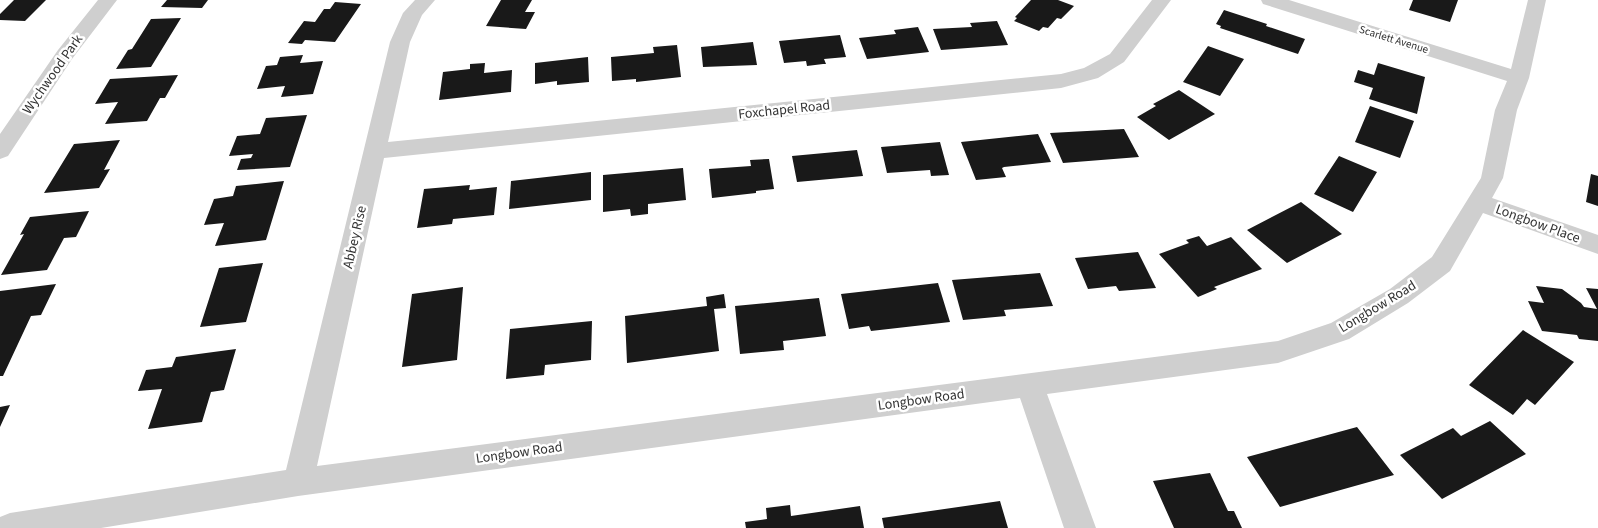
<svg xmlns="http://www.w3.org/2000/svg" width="1598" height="528" font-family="'Source Sans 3',sans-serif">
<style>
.building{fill:#191919}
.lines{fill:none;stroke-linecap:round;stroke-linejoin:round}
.street{fill:#cfcfcf;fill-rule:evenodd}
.labels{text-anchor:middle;stroke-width:5;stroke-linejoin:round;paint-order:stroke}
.far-street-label{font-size:11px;fill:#323232;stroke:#fff}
.street-label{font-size:14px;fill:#323232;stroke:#fff}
</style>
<rect width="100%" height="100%" fill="#fff"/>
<!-- building -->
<path class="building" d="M14,0h32l-21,21 -25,-1v-6z
M167,0h41l-6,8 -41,-1z
M501,0h31l-7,12h10l-9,17 -40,-3z
M1031,0h27l16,6 -13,13 -4,-1 -9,10 -5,-1 -4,4 -25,-10 3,-3 -2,-1z
M1413,0h45l-8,22 -41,-12z
M335,2l26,2 -26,38 -30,-2 -3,4 -14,-1 16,-22 11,1 9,-13h6z
M1224,10l43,14 -1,2 39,13 -7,15 -78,-26 1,-2 -5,-2z
M181,18l-30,49 -35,2 12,-19 4,-1 19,-30z
M997,21l11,24 -67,5 -8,-21 39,-2 -2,-4z
M918,27l11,25 -62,7 -8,-21 37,-4 -2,-4z
M840,35l6,22 -22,2 2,5h-3l-16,2 -1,-5 -22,2 -5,-22z
M753,42l4,23 -54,2 -2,-20z
M677,45l4,32 -45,5v-3l-24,2 -1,-24 43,-4 -1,-6z
M1208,46l36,13 -24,37 -37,-14z
M303,55l-3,8 23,-2 -10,33 -32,3 4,-11 -28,3 9,-23 11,-1 3,-8z
M588,57l1,25 -32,3v-4l-22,3v-21z
M485,63l-1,10 28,-3 -1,22 -72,8 4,-28 27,-3v-5z
M1378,63l47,14 -8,37 -48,-15 4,-11 -19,-6 4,-12 16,5z
M178,75l-13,23h-5l-13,23 -42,3 13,-22 -23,2 15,-25z
M1179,90l36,24 -46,26 -32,-23 19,-11 -3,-2z
M1370,106l44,15 -14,37 -45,-16z
M307,115l-17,52 -53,3 4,-11 10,-1 2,-4 -24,2 8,-20 23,-2 6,-16z
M1124,129l15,28 -76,6 -13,-30z
M1038,134l13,28 -47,5 -2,1 4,9 -30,3 -15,-38z
M120,140l-16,30 6,-1 -11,19 -55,5 30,-49z
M940,142l9,33 -18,1 -1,-6 -43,3 -6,-26z
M857,150l6,26 -66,6 -5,-26z
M1339,156l38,16 -24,40 -39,-18z
M769,159l5,30 -18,2v2l-44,5 -3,-29 42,-3 -1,-6z
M683,168l3,32 -38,4v10l-17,2 -1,-7 -27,3v-37z
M591,172v28l-82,9 2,-28z
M1591,174l7,2v30l-12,-4z
M284,181l-18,59 -51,6 9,-23 -20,2 10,-26 19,-3 3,-10z
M470,185l-1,5 28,-3 -3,28 -41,4 -1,5 -35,4 7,-39z
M1301,202l41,32 -55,29 -40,-33z
M89,211l-13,26 -12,1 -17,32 -46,5 23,-41 -4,1 10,-18z
M1199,236l8,10 24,-9 31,32 -48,18 3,2 -19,8 -39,-43 30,-11 -3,-3z
M1138,252l18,36 -37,3 -3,-5 -28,3 -13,-31z
M263,263l-17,59 -46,5 19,-59z
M1040,273l13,33 -49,4 2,6 -43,4 -11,-40z
M938,283l12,39 -79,9 -2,-5 -20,3 -8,-35z
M56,284l-15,31 -10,1 -28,60h-3v-85z
M1536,286l26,3 19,14 3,4 13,2 -11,-21 12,1v52l-19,-2 -2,-4 -35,-4 -14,-30 16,2z
M463,287l-6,73 -55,7 10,-73z
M724,294l2,14 -12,1 5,42 -92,12 -2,-47 82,-10 -1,-9z
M819,298l7,38 -43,5 1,9 -44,4 -5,-48z
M592,321l-1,39 -46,5 -1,10 -38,4 4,-50z
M1523,330l51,32 -39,43 -8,-6 -14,16 -44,-30z
M236,349l-12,41 -13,2 -9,30 -54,7 14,-40 -24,2 8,-21 26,-3 4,-10z
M10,405l-10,22v-20z
M1490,421l36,33 -84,45 -42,-44 53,-27 8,8z
M1357,427l37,48 -114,32 -33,-50z
M1210,473l18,38h6l8,17h-68l-21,-47z
M1000,501l8,27h-124l-2,-10z
M790,505l1,11 69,-10 4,22h-118l-1,-6 22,-3 -1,-11z"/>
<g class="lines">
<!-- street -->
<path class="street" d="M98,0h19l-45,59 -64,97 -8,3v-25l58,-84z
M415,0h20l-13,15 -12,27 -22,100 673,-68 23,-6 26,-14 42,-54h19l-47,62 -26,16 -37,10 -677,70 -67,308 961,-125 53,-18 59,-34 42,-32 49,-79 14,-68 12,-29 -244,-77 -2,-4h28l222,69 17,-69h18l-17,78 -12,32 -14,68 -11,20 106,37v19l-115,-41 -33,58 -42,32 -59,36 -71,24 -231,31 49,134h-32l-44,-130 -722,98 -197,32h-101v-11l10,-4 276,-43 104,-428 13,-29z"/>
</g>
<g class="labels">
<!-- far-street labels -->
<g class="far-street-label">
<text transform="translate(1394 39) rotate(17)" y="4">Scarlett Avenue</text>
</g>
<!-- street labels -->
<g class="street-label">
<text transform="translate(52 74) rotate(-55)" y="5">Wychwood Park</text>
<text transform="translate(784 109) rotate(-6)" y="5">Foxchapel Road</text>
<text transform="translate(1538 223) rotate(20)" y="5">Longbow Place</text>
<text transform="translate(354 237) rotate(-77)" y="5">Abbey Rise</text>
<text transform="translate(1377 306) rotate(-31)" y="5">Longbow Road</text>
<text transform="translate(921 399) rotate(-8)" y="5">Longbow Road</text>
<text transform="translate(519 452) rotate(-8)" y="5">Longbow Road</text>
</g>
</g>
</svg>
